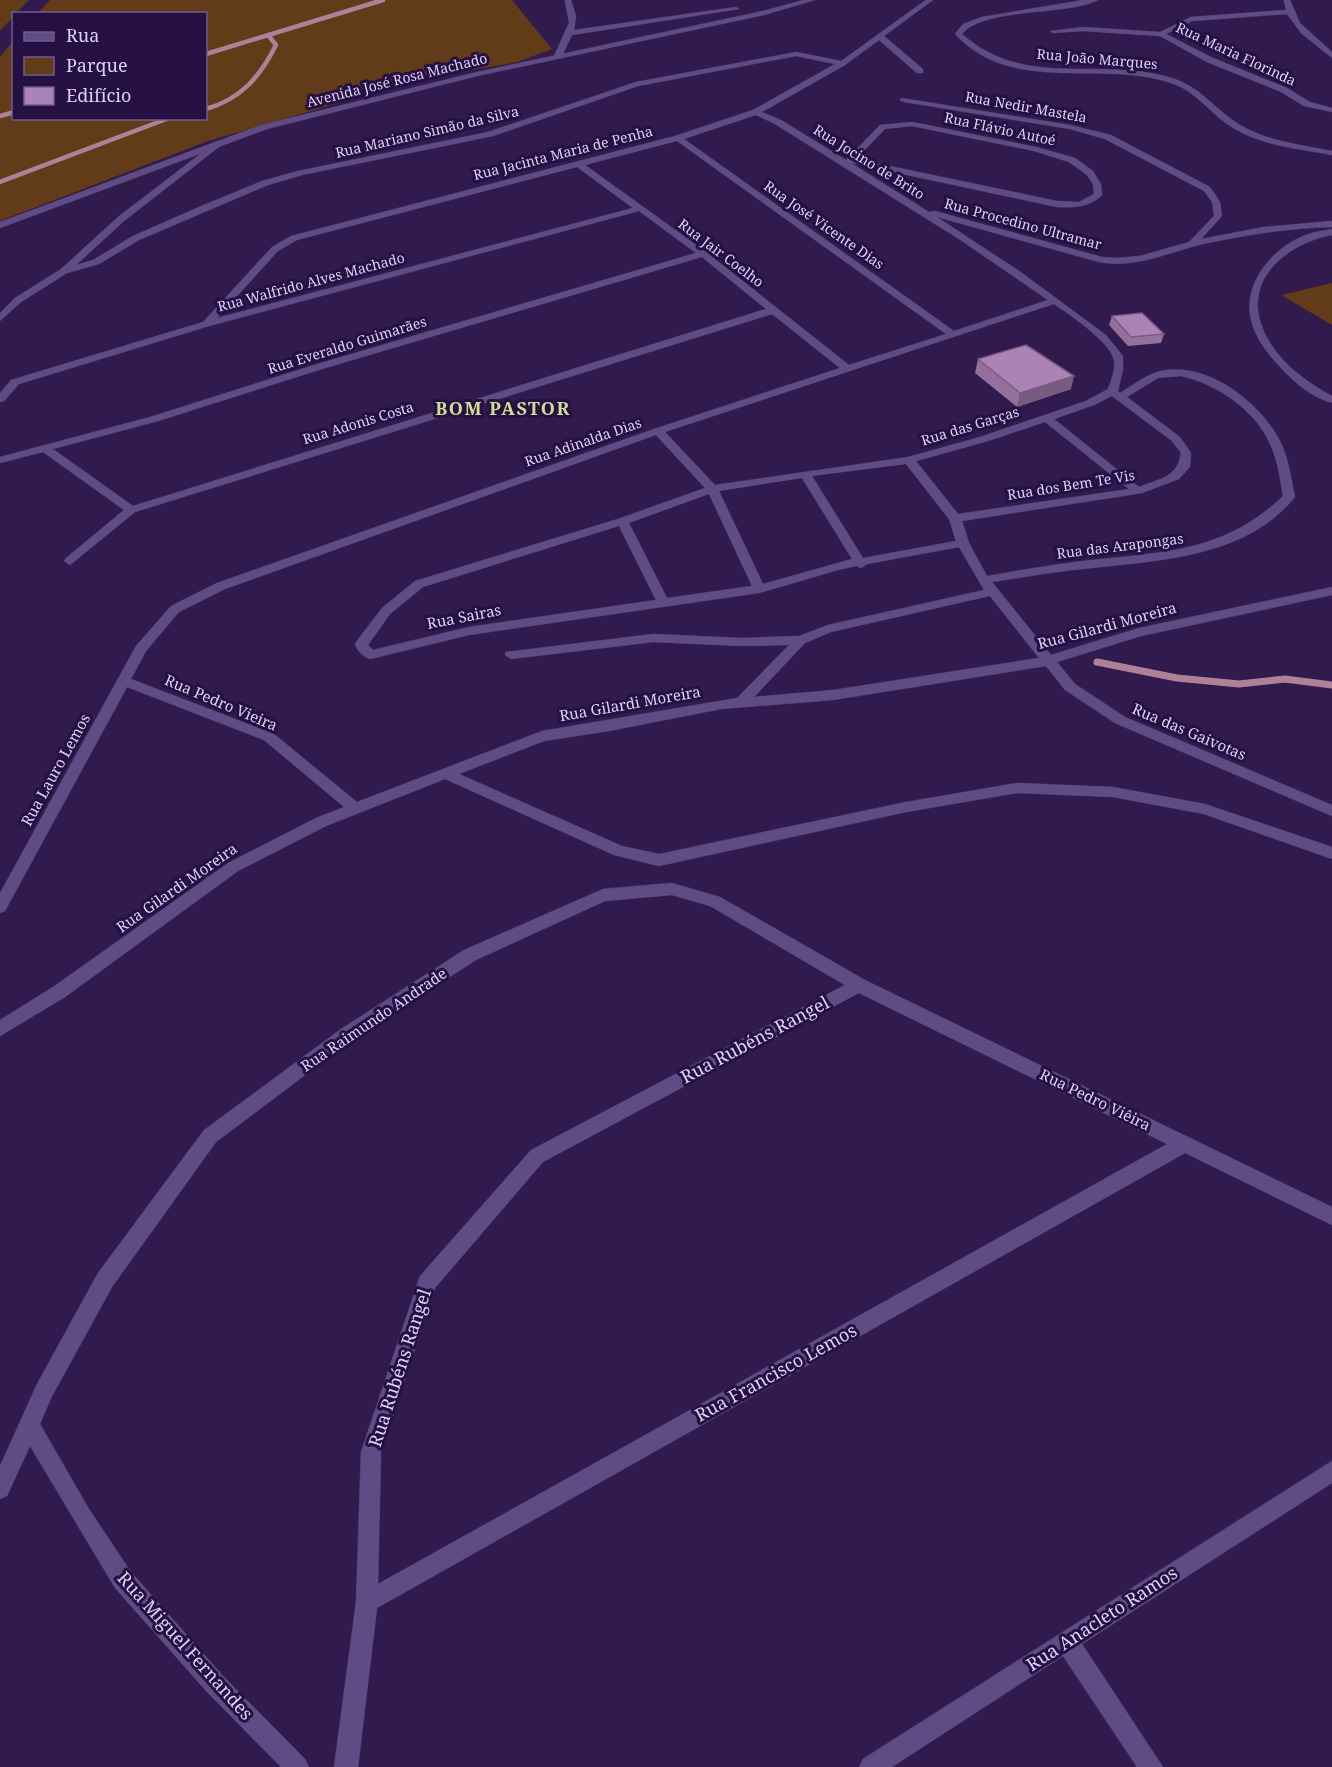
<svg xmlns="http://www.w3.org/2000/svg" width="1332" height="1767" font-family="'Noto Serif',serif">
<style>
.green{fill:#623b18}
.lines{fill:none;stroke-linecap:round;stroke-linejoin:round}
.stream-far1{stroke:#b08099;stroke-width:4.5}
.stream{stroke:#b08099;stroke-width:7}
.street-casing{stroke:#4b3765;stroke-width:1}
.secondary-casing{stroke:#4b3765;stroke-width:1}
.street{fill:#604c85;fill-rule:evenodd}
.secondary{fill:#604c85;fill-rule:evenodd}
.wall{fill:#94719d}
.shaded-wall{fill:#785c7f}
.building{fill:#ac83b6;stroke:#785c7f;stroke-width:1.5}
.labels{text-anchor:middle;stroke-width:6;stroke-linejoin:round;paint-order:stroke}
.far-street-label{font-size:14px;fill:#ddd2f4;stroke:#260f43}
.street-label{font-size:15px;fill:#ddd2f4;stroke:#260f43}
.far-district-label{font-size:18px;font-weight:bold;letter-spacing:1.5px;fill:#cddf93;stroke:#260f43}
.near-street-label{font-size:18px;fill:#ddd2f4;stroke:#260f43}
</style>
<rect width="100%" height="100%" fill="#301a4e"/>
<!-- green -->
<path class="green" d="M0,0h29l-13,13 -2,1 -1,3 -13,14z
M50,0h462l40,49 -34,13 -168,29 6,7 -148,43 -208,80v-164l13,-16 1,77h192v-104l-168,-1z
M1332,283v42l-51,-30z"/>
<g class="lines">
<!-- stream-far1 -->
<path class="stream-far1" d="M206,54l177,-54
M206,109c35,-10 54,-32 70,-64l-8,-10
M0,116l14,-4
M0,182l169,-64"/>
<!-- stream -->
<path class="stream" d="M1097,662l80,16 62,6 46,-5 47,6"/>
<!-- street casing -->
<g class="street-casing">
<path id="street" d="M565,0h6l5,16 -2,14 162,-23 3,2 -167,26 -10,21 -4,2 -4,-2 15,-33z
M926,0h7l-49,36 39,33v4h-6l-38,-33 -34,25 -83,47 19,8 65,40 34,-35 32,-3 124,25 39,11 18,13 8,13 1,11c-12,12 -28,13 -45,12l-206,-44 78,49 6,-1 167,46 15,1 23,-2 49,-14 25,-26 -2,-14 -8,-11 -99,-52 -35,-10 -166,-27 -4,-2 1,-2 169,27 41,10 99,52 10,15 2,14 -21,23 63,-12 68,-6v6c-44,1 -86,8 -129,17 -34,8 -68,25 -104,18l-162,-45 85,56 84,62 17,21v13l-5,22 2,2c15,-9 29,-21 46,-23 45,-6 96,34 115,73 8,17 10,36 14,54 -49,60 -133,63 -203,71 -34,3 -67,9 -100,14l59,73 88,-27 193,-41v8l-191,41 -84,26 18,22 50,33 207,88v11l-217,-93 -50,-33 -19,-24 -213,34 -112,9 -112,22 -65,10 -85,33 163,72 37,8 247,-52 111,-19 96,4 92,17 127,43v12l-128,-45 -91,-17 -96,-4 -111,19 -247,54 -45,-11 -169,-76 -119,47 -88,45 -173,126 -65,39v-16l53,-33 175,-124 88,-45 28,-11 -80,-67 -137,-53 -122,224 -5,2v-20l136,-247 35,-40 46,-23 437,-154 186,-61 -68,-54 -637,198 -65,53 -6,-4 2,-3 58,-48 -81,-58 -43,11v-6l150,-40 164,-52 382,-112 -57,-42 -430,115 -190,58 -15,17 -4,1v-9l11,-13 192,-58 69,-75 19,-11 384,-100 78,-26 82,-46 -39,-8 -158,30 -145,50 -191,39 -34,10 -129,55 -40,24 -32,9 -46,29 -21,19v-8l15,-15 46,-29 57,-52 99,-76 7,2 -100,78 -48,44 17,-5 40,-24 66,-29 63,-26 36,-10 190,-39 148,-50 160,-30 45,9zM756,115l19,9 184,115 89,61 -94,31 -270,-192zM912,126l122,25 35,11 18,13 6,9 1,10 -15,8 -22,-1 -201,-42 29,-30zM677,141l269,193 -97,31 -143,-113 -121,-87zM577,167l56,41 -416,110 61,-67 19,-11zM702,257l64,52 -633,197 -80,-57 105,-28 164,-52zM1054,304c16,11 53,36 59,53 4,10 -2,23 -5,32l-22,12 -106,36 -72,20 -193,28 -50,-53zM1181,376c36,8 75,34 90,70 7,16 9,33 12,50 -57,55 -117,56 -191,64 -36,4 -71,10 -105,16l-18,-33 -7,-22 180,-28 37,-14 11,-12 1,-14 -11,-16 -53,-40 31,-19zM1112,396l60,45 9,12c-4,25 -20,25 -42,34l-85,-68 40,-14zM1045,422l84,67 -171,25 -42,-53 72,-20zM656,435l49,53 -87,31 -203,62 -33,27 -26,34 -1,3c3,6 8,12 15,14l99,-24 290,-42 79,-23 18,-4 5,2 6,-4 92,-17 25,43 -156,35 -29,11 -57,2 -89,-4 -147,18 -1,3 6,4 142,-17 89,4 47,-1 -52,53 -195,33 -185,71 -83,-68 -143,-55 15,-28 33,-39 46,-23zM906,464l43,55 7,22 -93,17 -51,-82zM802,478l50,81 -89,25 -44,-93zM709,494l43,92 -85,12 -38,-75zM619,526l37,74 -187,27 -96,23 -5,-5 22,-31 33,-27zM990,596l49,62 -206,32 -79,7 51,-54 26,-11z
M1083,0h15c-30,16 -115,7 -136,34 63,56 137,22 210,44 29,9 43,32 68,47 27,16 61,20 92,26v4c-32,-6 -68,-9 -97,-26 -25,-14 -38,-39 -67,-47 -70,-22 -157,13 -213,-48l8,-10 19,-7z
M1284,0h6l10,23 32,29v6l-31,-25 -14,-19 -95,7 -26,13 47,24 74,30 23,14 22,6v4l-28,-6 -23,-14 -74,-30 -47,-26 -77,-5 -30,2 -3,-2 33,-4 77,5 31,-15 95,-7z
M1332,229v6c-44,8 -90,44 -69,94 12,30 41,52 69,67v7c-21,-6 -38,-21 -52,-36 -10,-11 -21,-24 -26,-38 -16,-38 13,-77 47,-92 10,-5 21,-6 31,-8z
M672,883l48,14 145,83 467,227v18l-147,-72 -808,455 -19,159h-24l22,-165 5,-150 59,-176 111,-126 314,-165 -135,-79 -38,-11 -67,6 -129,59 -123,79 -137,103 -104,145 -61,111 -11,26 49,85 42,63 93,105 81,82 4,8h-28l-73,-74 -93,-105 -85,-142 -23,50 -7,3v-33l37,-82 61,-111 106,-143 137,-101 123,-79 139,-61zM859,993l308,151 -789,440 3,-132 54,-164 108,-126z
M1332,1461v22l-250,161 81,123h-26l-74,-111 -171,111h-33l4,-8z"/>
</g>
<!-- secondary casing -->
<g class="secondary-casing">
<path id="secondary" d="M804,0h11l-51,15 -287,61 -210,53 -267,99v-6l261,-97 216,-53 286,-61z"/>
</g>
<!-- street -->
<use href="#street" class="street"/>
<!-- secondary -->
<use href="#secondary" class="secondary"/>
</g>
<!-- wall -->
<path class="wall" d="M1112,316l52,18 -3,9 -33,3 -19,-21z
M978,359l93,30 -54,18 -42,-34z"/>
<!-- shaded-wall -->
<path class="shaded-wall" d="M1074,376l-3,13 -54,18 3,-14z"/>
<!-- building -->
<path class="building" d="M1142,313l22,21 -33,3 -19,-21z
M1026,345l48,31 -54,17 -42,-34z"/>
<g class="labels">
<!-- far-street labels -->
<g class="far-street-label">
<text transform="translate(1236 54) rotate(25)" y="5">Rua Maria Florinda</text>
<text transform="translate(1097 59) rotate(5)" y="5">Rua João Marques</text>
<text transform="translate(397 80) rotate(-14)" y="5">Avenida José Rosa Machado</text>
<text transform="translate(1026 107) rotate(10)" y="5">Rua Nedir Mastela</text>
<text transform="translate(1000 129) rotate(12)" y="5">Rua Flávio Autoé</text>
<text transform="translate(427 132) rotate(-13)" y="5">Rua Mariano Simão da Silva</text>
<text transform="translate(563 153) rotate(-14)" y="5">Rua Jacinta Maria de Penha</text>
<text transform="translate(869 162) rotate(32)" y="5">Rua Jocino de Brito</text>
<text transform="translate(1023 224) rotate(15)" y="5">Rua Procedino Ultramar</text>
<text transform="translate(824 225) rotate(35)" y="5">Rua José Vicente Dias</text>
<text transform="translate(721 253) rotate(37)" y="5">Rua Jair Coelho</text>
<text transform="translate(311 282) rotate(-15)" y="5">Rua Walfrido Alves Machado</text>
<text transform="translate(347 345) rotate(-17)" y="5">Rua Everaldo Guimarães</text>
<text transform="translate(358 423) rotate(-17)" y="5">Rua Adonis Costa</text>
<text transform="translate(970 426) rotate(-17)" y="5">Rua das Garças</text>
<text transform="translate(583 442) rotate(-19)" y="5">Rua Adinalda Dias</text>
<text transform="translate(1071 485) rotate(-9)" y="5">Rua dos Bem Te Vis</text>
<text transform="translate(1120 546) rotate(-7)" y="5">Rua das Arapongas</text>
</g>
<!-- street labels -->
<g class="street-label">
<text transform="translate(464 617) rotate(-11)" y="5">Rua Sairas</text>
<text transform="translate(1107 626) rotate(-15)" y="5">Rua Gilardi Moreira</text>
<text transform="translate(221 703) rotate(23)" y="5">Rua Pedro Vieira</text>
<text transform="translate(630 704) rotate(-10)" y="5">Rua Gilardi Moreira</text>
<text transform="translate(1189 732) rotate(23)" y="5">Rua das Gaivotas</text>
<text transform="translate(56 770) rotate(-61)" y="5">Rua Lauro Lemos</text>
<text transform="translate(177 888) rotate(-35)" y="5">Rua Gilardi Moreira</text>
<text transform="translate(374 1020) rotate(-34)" y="5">Rua Raimundo Andrade</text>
<text transform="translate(1095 1100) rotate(26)" y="5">Rua Pedro Viêira</text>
</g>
<!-- far-district labels -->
<g class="far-district-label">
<text x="503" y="415">BOM PASTOR</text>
</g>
<!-- near-street labels -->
<g class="near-street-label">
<text transform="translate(755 1040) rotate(-28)" y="6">Rua Rubéns Rangel</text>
<text transform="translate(400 1368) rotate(-72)" y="6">Rua Rubéns Rangel</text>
<text transform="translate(776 1373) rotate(-29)" y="6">Rua Francisco Lemos</text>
<text transform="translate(1102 1619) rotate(-33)" y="6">Rua Anacleto Ramos</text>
<text transform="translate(185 1646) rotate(48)" y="6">Rua Miguel Fernandes</text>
</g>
</g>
<!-- legend -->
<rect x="12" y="12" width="195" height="108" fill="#260f43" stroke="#6f5d8a" stroke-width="1.5"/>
<rect x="24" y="32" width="30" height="9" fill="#604c85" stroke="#6f5d8a" stroke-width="1.5"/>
<text x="66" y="42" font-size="18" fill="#ddd2f4">Rua</text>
<rect x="24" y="57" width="30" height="18" fill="#623b18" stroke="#6f5d8a" stroke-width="1.5"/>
<text x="66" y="72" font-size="18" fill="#ddd2f4">Parque</text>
<rect x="24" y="87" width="30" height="18" fill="#ac83b6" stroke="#6f5d8a" stroke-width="1.5"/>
<text x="66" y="102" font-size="18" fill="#ddd2f4">Edifício</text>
</svg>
